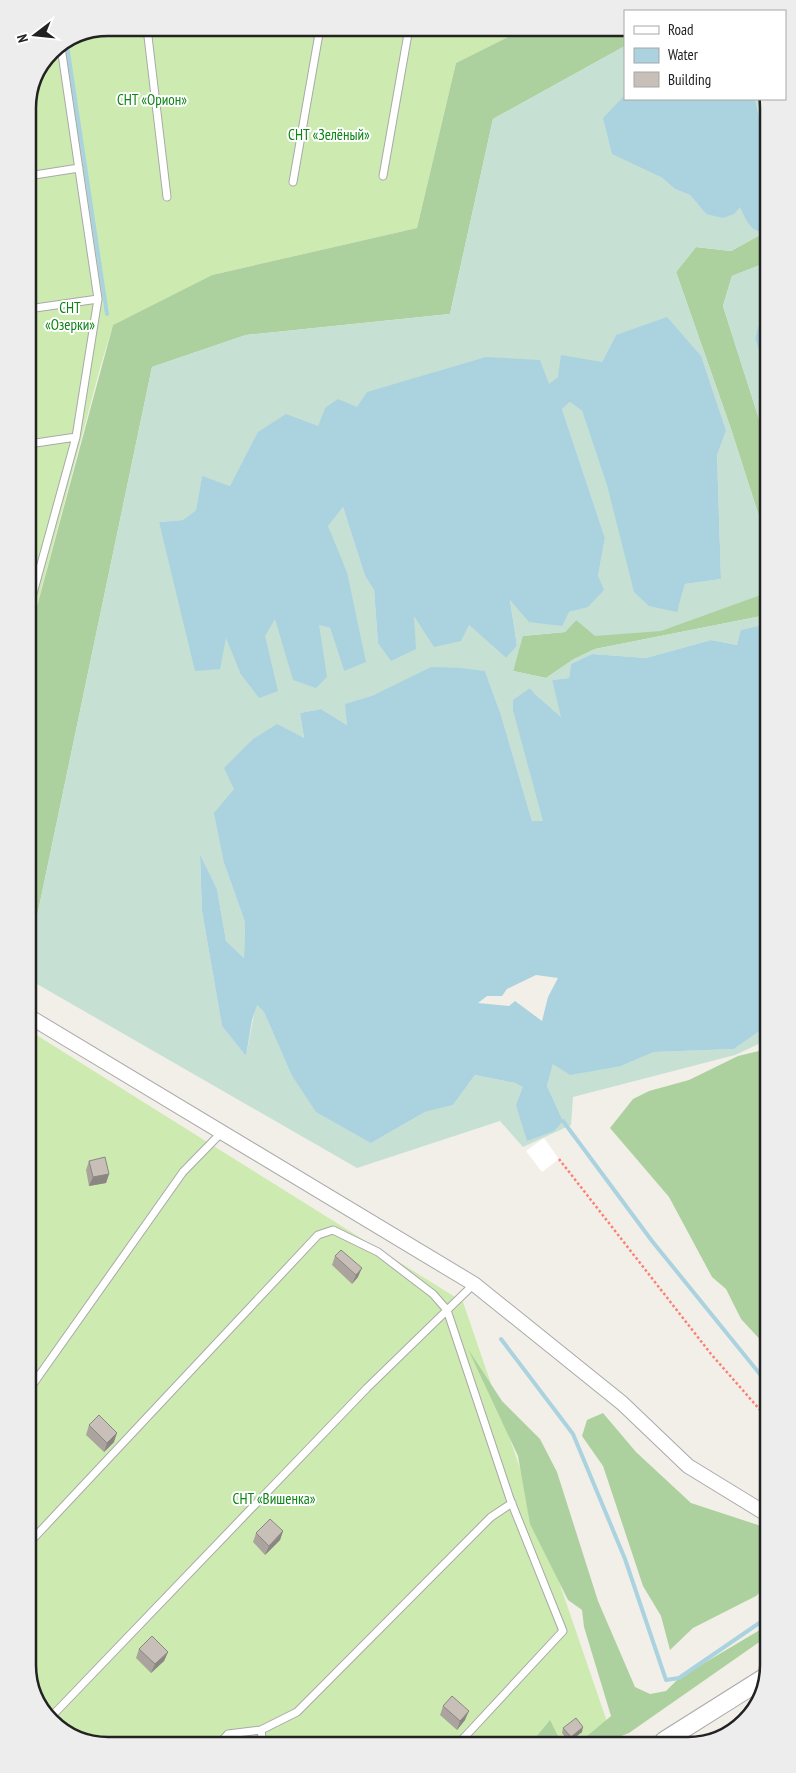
<svg xmlns="http://www.w3.org/2000/svg" width="796" height="1773" font-family="'PT Sans Narrow',sans-serif">
<style>
.grass{fill:#cdebb0}
.forest{fill:#add19e}
.wetland{fill:#c6e0d4;fill-rule:evenodd}
.water{fill:#aad3df;fill-rule:evenodd}
.pier{fill:#fff}
.lines{fill:none;stroke-linecap:round;stroke-linejoin:round}
.stream{stroke:#aad3df;stroke-width:4}
.service-casing{stroke:#a9a9a9;stroke-width:9}
.minor-casing{stroke:#a9a9a9;stroke-width:16}
.tertiary-casing{stroke:#a9a9a9;stroke-width:20}
.path{stroke:#fa8072;stroke-width:2.5;stroke-dasharray:2.5 2.5;stroke-linecap:butt}
.service{stroke:#fff;stroke-width:7}
.minor{stroke:#fff;stroke-width:14}
.tertiary{stroke:#fff;stroke-width:18}
.wall{fill:#aba49e}
.shaded-wall{fill:#8b8681}
.building{fill:#c7bfb8;stroke:#8b8681}
.labels{text-anchor:middle;stroke-width:4;stroke-linejoin:round;paint-order:stroke}
.park-label{font-size:15px;fill:#0c8416;stroke:#fff}
.rim{fill:none;stroke:#222;stroke-width:2.5}
</style>
<rect width="100%" height="100%" fill="#f2efe9"/>
<!-- grass -->
<path class="grass" d="M109,28h417l-70,35 -39,165 -205,47 -99,50 -13,43 -71,268 -1,-532 23,-53z
M30,1031l433,271 151,440 -511,3 -44,-16 -27,-38z"/>
<!-- forest -->
<path class="forest" d="M526,28h99v18l-132,73 -43,195 -204,21 -94,32 -122,583 -1,-314 84,-311 99,-50 205,-47 39,-165z
M760,235h5v28l-33,13 -9,30 42,132v97l-34,-106 -55,-157 20,-25 35,4z
M765,583l1,32 -171,34 -21,10 -28,19 -33,-7 9,-35 43,-4 11,-12 182,-24z
M767,1049l1,299 -27,-29 -15,-30 -14,-12 -43,-80 -59,-69 23,-29 16,-8 40,-11 49,-24z
M468,1349l34,52 38,38 17,33 41,129 37,86 15,7 16,-3 13,-13 89,-53v11l-139,97 -23,9h-26l31,-26 -27,-89 -2,-17 -14,-10 -38,-76 -12,-68z
M603,1413l33,39 55,51 67,22 10,6v54l-12,11 -63,32 -23,22 -9,-34 -18,-30 -40,-120 -21,-30 5,-16z
M550,1720l11,22h-29z"/>
<!-- wetland -->
<path class="wetland" d="M625,46v51h-2l38,80 14,12 15,6 16,19 34,-8 20,26h5v3h-5l-29,16 -35,-4 -20,25 55,157 34,106v48l-7,13 -97,35 -66,5 -19,-16 -11,12 -42,4 -10,35 33,7 28,-19 21,-10 171,-34v9l-24,6 -5,15 -26,-5 -65,18 -54,-4 -21,10 -2,14 -17,2 10,38 -27,-24 -5,-6 -17,23 31,110h-12l-31,-106 -16,-44 -111,24 -28,9 1,21 -26,-16 -21,4 4,26 -70,50 -10,74 21,59 -1,36 -18,-17 -9,-52 -17,-32 2,54 20,115 24,30 10,-52 8,8 27,62 80,69 54,-31 28,-7 22,-30 40,8 8,4 40,34 -16,-35 6,-22 68,2 33,-14 80,-3 33,-23v14l-32,15 -162,42 -2,28 -48,22 -23,-26 -143,47 -327,-188v-30l122,-583 94,-32 204,-21 43,-195zM616,335l110,96 -9,24 4,124 -36,5 -8,28 -69,-123 -26,-78 -12,-9 -8,7 43,129 -7,38 -10,30 -19,6 -59,-13 7,47 -11,12 -37,-33 -55,-10 -36,28 -4,-53 -9,-14 -22,-69 -16,19 20,46 -3,99 -14,-43 -11,-3 -44,-7 -35,55 -14,-36 -58,-81 -9,-34 24,-2 13,-10 6,-33 28,9 8,-13 80,-46 7,-19 32,-1 192,-22 9,-8 44,-15z
M755,99h9v41z
M765,263v39l-10,36 10,33v67l-42,-132 9,-30z"/>
<!-- water -->
<path class="water" d="M623,97h2v2h130l9,41 1,92c-15,1 -20,-15 -25,-25l-6,7 -11,4 -17,-4 -16,-19 -15,-6 -14,-12 -49,-23 -9,-36z
M765,302v69l-10,-33z
M667,317l34,39 25,75 -9,24 4,124 -36,5 -8,28 -28,-6 -15,-14 -26,-103 -26,-78 -12,-9 -8,7 43,129 -7,38 6,14 -16,17 -19,5 -7,14 -33,-4 -19,-22 7,46 -11,12 -37,-33 -8,16 -27,6 -20,-31 2,33 -25,12 -13,-18 -4,-53 -9,-14 -22,-69 -15,19 19,46 19,90 -22,9 -14,-43 -11,-3 8,52 -11,11 -23,-8 -18,-61 -10,17 13,55 -19,7 -19,-25 -14,-35 -6,31 -25,2 -36,-149 24,-2 13,-10 6,-34 28,10 28,-54 28,-18 32,12 7,-18 13,-9 19,8 10,-15 119,-35 54,3 9,24 9,-7 3,-22 41,7 14,-27z
M766,624l1,402 -33,23 -80,3 -33,14 -51,9 -17,-11 -6,22 16,35 -9,10 -27,10 -11,-36 7,-18 -8,-4 -40,-8 -22,30 -28,7 -54,31 -55,-31 -25,-38 -27,-62 -7,-7 -5,15 -6,36 -24,-30 -20,-115 -2,-56 17,34 9,52 18,17 1,-36 -21,-59 -10,-50 20,-24 -10,-21 29,-29 24,-15 27,14 -4,-25 21,-4 26,16 -2,-21 29,-9 57,-28 29,1 25,3 16,44 31,106h11l-30,-110v-11l17,-12 5,6 26,23 -9,-37 17,-2 2,-14 21,-10 54,4 65,-18 26,5 4,-15zM536,975l22,3 -10,19 -6,24 -27,-20 -6,5 -31,-3 9,-7h15l5,-7z"/>
<!-- pier -->
<path class="pier" d="M544,1138l15,21 -17,13 -16,-21z"/>
<g class="lines">
<!-- stream -->
<path class="stream" d="M67,45l40,269
M563,1121l89,120 116,143
M501,1339l72,95 52,125 41,121 13,-2 89,-61"/>
<!-- service casing -->
<g class="service-casing">
<path id="service" d="M147,28l20,169
M28,176l51,-8
M383,176l26,-148
M293,182l27,-154
M28,309l70,-10
M29,444l47,-7
M29,572l10,-1
M29,608l47,-171 22,-138 -37,-252
M31,1387l152,-215 39,-40
M31,1541l287,-306 15,-5 45,22 55,42 14,16 63,189 53,132 -104,112
M51,1717l316,-329 107,-104
M261,1730l2,14
M218,1745l10,-11 33,-4 36,-18 194,-195 21,-14"/>
</g>
<!-- minor casing -->
<g class="minor-casing">
<path id="minor" d="M30,1017l444,267 148,119 66,63 80,49"/>
</g>
<!-- tertiary casing -->
<g class="tertiary-casing">
<path id="tertiary" d="M664,1741l100,-63"/>
</g>
<!-- path -->
<path class="path" d="M559,1159l152,195 57,65"/>
<!-- service -->
<use href="#service" class="service"/>
<!-- minor -->
<use href="#minor" class="minor"/>
<!-- tertiary -->
<use href="#tertiary" class="tertiary"/>
</g>
<!-- wall -->
<path class="wall" d="M89,1161l20,13 -3,9 -17,3 -3,-16z
M335,1256l23,21 -6,7 -20,-19z
M89,1425l25,17 -10,10 -18,-17z
M283,1531l-3,9 -15,15 -12,-13 3,-9z
M139,1649l29,3 -4,9 -13,12 -15,-15z
M443,1706l22,14 -8,10 -17,-15z
M563,1728l19,4 -13,10 -7,-9z"/>
<!-- shaded-wall -->
<path class="shaded-wall" d="M109,1174l-3,9 -17,3 4,-9z
M362,1268l-4,9 -6,7 4,-9z
M117,1433l-3,9 -10,10 3,-9z
M283,1531l-3,9 -15,15 4,-9z
M168,1652l-4,9 -13,12 4,-9z
M469,1711l-4,9 -8,10 3,-9z
M583,1727l-1,5 -13,10 2,-5z"/>
<!-- building -->
<path class="building" d="M105,1157l4,17 -16,3 -4,-16z
M341,1250l21,18 -6,7 -21,-19z
M99,1415l18,18 -10,10 -18,-18z
M270,1519l13,12 -14,15 -13,-13z
M152,1636l16,16 -13,12 -16,-15z
M452,1696l17,15 -9,10 -17,-15z
M576,1718l7,9 -12,10 -8,-9z"/>
<g class="labels">
<!-- park labels -->
<g class="park-label">
<text x="152" y="105">СНТ «Орион»</text>
<text x="329" y="140">СНТ «Зелёный»</text>
<text x="70" y="313">СНТ<tspan x="70" dy="17">«Озерки»</tspan></text>
<text x="274" y="1504">СНТ «Вишенка»</text>
</g>
</g>
<!-- crop -->
<path d="M0 0H796V1773H0ZM108 36H688A72 72 0 0 1 760 108V1665A72 72 0 0 1 688 1737H108A72 72 0 0 1 36 1665V108A72 72 0 0 1 108 36Z" fill="#ededed" fill-rule="evenodd"/>
<path class="rim" d="M108 36H688A72 72 0 0 1 760 108V1665A72 72 0 0 1 688 1737H108A72 72 0 0 1 36 1665V108A72 72 0 0 1 108 36Z"/>
<!-- legend -->
<rect x="624" y="10" width="162" height="90" fill="#ffffff" stroke="#a7a7a7"/>
<rect x="634" y="26" width="25" height="8" fill="#ffffff" stroke="#a7a7a7"/>
<text x="668" y="35" font-size="15" fill="#222222">Road</text>
<rect x="634" y="48" width="25" height="15" fill="#aad3df" stroke="#a7a7a7"/>
<text x="668" y="60" font-size="15" fill="#222222">Water</text>
<rect x="634" y="72" width="25" height="15" fill="#c7bfb8" stroke="#a7a7a7"/>
<text x="668" y="85" font-size="15" fill="#222222">Building</text>
<!-- north arrow -->
<g transform="translate(35 35) rotate(254)" stroke="#ffffff" stroke-width="4" paint-order="stroke">
<path d="M0-4L9 19L0 12L-9 19Z" fill="#222222"/>
<text y="-8" font-size="14" font-weight="bold" text-anchor="middle" fill="#222222">N</text>
</g>
</svg>
